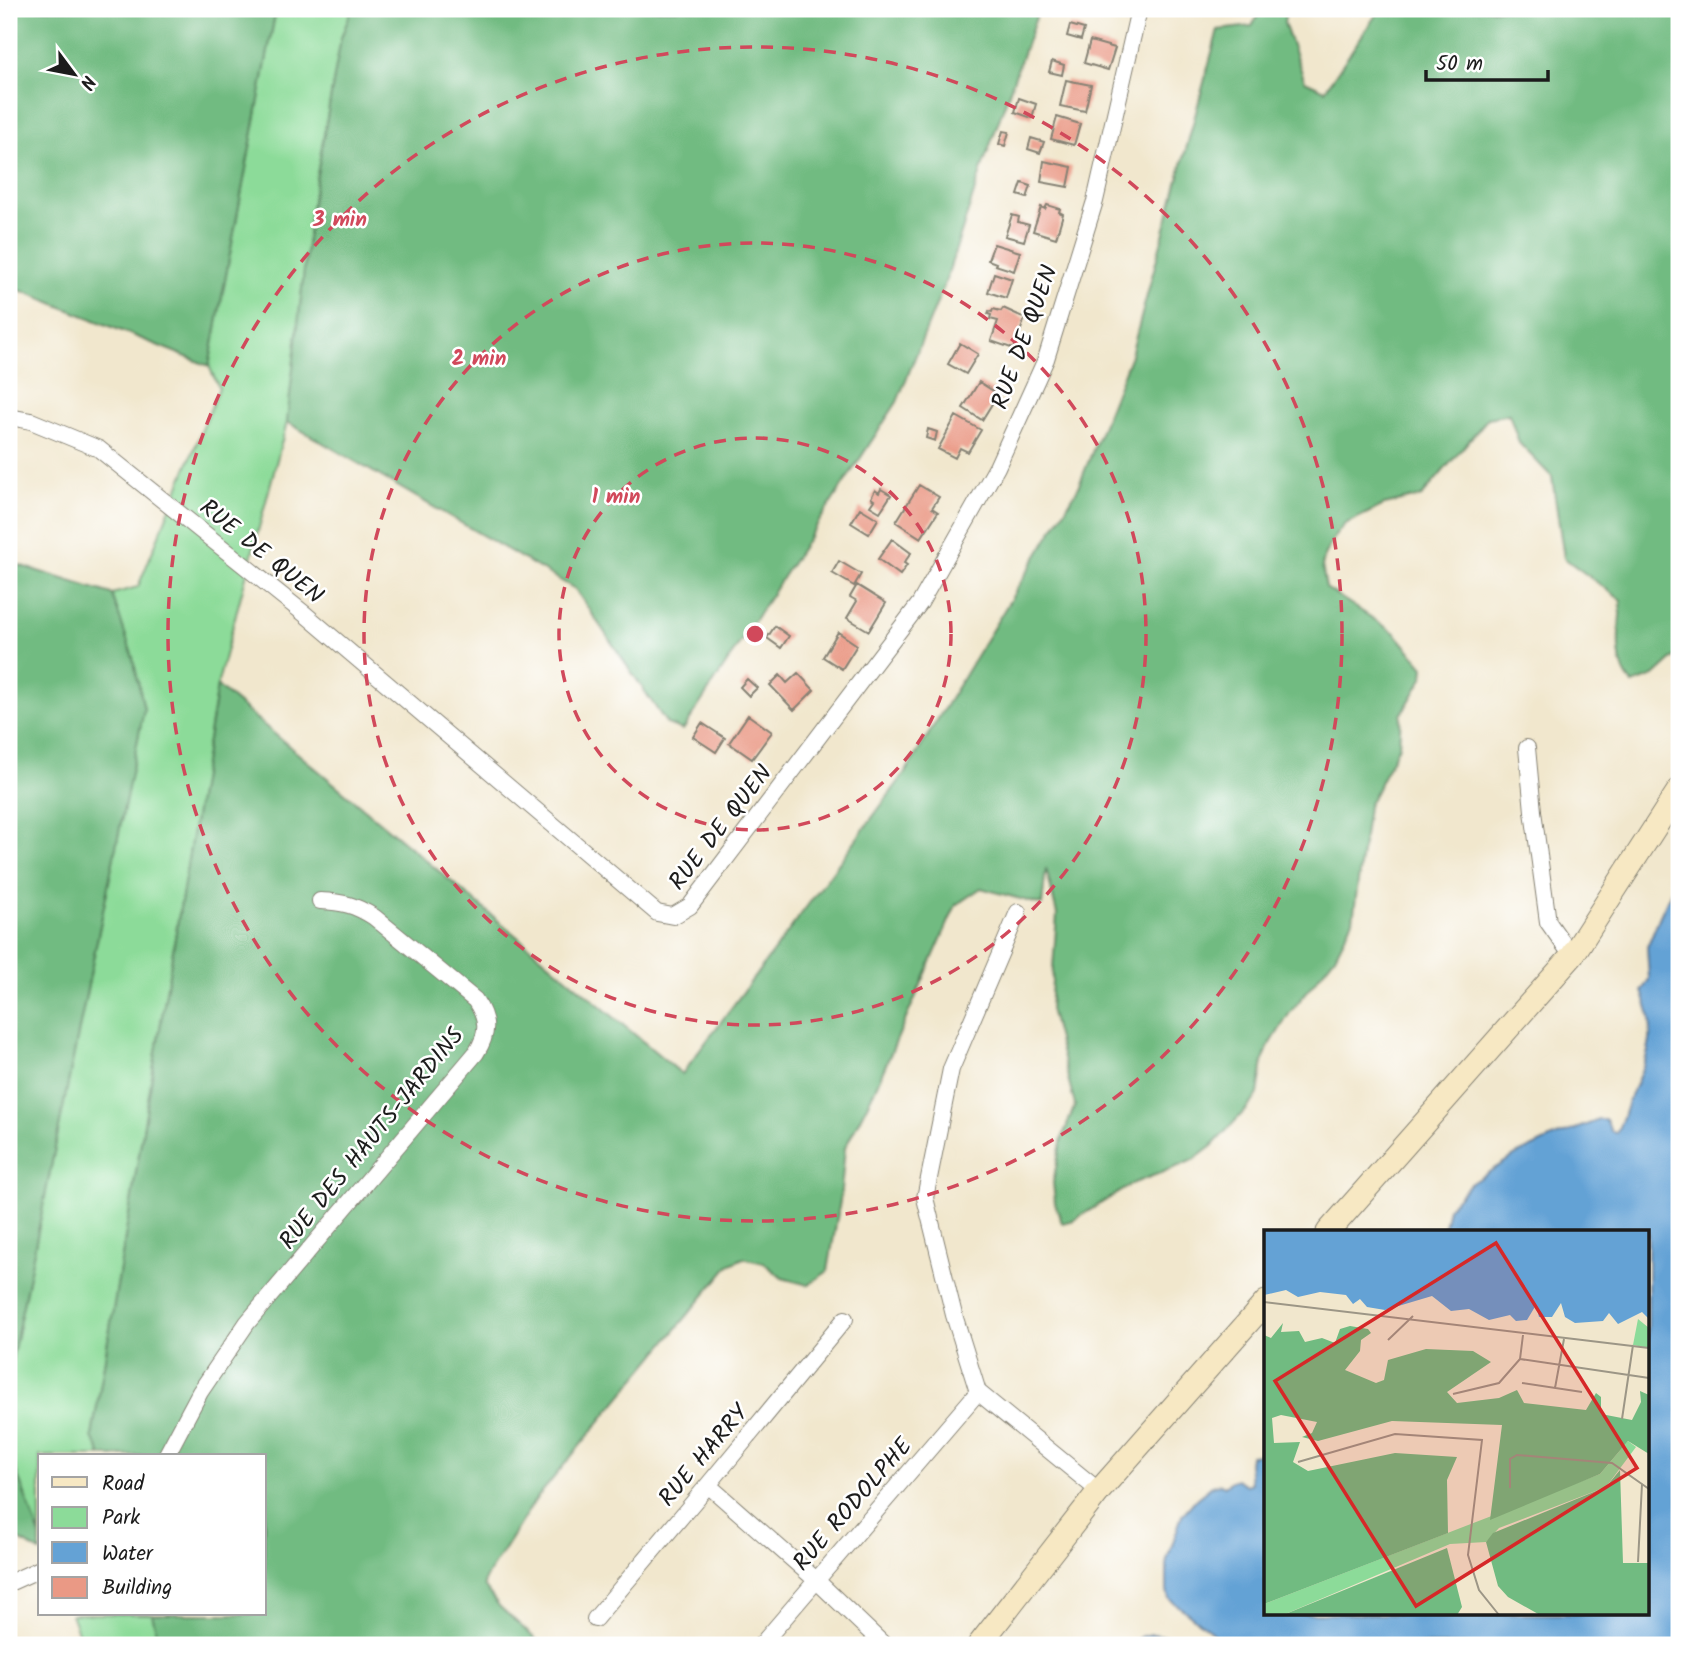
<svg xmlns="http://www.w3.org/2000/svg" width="1688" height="1654" font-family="Kalam,sans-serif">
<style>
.green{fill:#8cdb99;stroke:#547c5a;stroke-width:2}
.forest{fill:#71bb81;stroke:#466c4e;stroke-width:2}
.water{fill:#64a2d5;stroke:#405f78;stroke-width:2}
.building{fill:#ea9985}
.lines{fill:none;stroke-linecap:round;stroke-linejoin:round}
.street-casing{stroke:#868274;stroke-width:18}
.secondary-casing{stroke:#868274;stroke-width:25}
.street{stroke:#fff;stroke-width:16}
.secondary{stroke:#f7e8c3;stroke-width:23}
.ring{fill:none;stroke:#d1495b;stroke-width:3.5;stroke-dasharray:12 9}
.labels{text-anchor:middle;stroke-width:5;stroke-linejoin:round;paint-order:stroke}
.street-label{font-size:24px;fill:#1c1c1c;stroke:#fff}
.inset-road{fill:none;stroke:#9c9686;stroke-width:2}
.view{fill:#d62828;fill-opacity:0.15;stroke:#d62828;stroke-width:3.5}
.inset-edge{fill:none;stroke:#1c1c1c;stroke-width:3.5}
.centre{fill:#d1495b;stroke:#fff;stroke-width:3.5}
.ring-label{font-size:21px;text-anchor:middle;font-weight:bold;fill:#d1495b;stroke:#fff;stroke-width:5;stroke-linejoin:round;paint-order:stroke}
</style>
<rect width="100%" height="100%" fill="#fff"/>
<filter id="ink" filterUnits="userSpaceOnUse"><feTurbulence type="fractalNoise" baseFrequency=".0143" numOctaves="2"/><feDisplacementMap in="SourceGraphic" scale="14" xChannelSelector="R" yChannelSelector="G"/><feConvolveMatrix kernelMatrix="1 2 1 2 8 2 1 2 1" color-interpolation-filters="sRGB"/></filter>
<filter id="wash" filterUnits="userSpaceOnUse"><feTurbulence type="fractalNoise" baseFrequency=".00686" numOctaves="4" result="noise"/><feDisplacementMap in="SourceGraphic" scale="28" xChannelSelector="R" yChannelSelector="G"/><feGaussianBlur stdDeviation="1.57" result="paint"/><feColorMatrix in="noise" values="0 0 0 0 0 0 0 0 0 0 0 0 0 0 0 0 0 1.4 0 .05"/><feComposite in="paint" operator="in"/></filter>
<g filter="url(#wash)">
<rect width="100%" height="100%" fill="#f1e7cd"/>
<!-- green -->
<path class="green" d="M276,9h76l-11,29 -30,171 -24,213 -70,264 -125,750 10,20h-62v80l-31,-84v-78l135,-665 -11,-51 -21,-64 26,-7 81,-199 -10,-22z
M71,1614h81l8,31h-77z"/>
<!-- forest -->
<path class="forest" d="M9,9h267l-67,357 -184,-74 -16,-5z
M352,9h687l-55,153 -39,121 -48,119 -214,328 -16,-6 -92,-135 -288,-167 24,-213 30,-171z
M1262,9h24l-2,14 21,58 20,9 55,-81h299v644l-25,23 -21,8c-21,-19 -13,-58 -12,-84l-57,-42 -12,-81 -33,-34 -10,-29 -21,4 -66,78 -38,9 -39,19 -8,9 -12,21 -3,12 4,22 69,45 29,34 -1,11 -22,37 -2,31 -31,60 -15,114 -18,36 -46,58 -21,34 -5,13 -5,33 -6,9 -40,43 -17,13 -11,5 -50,19 -60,37 -12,3 -7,-20 -2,-21 9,-44 13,-33 -25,-96 7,-95 -11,-46 -4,37 -61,-17 -25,17 -80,182 -31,61 -5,53 -12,70 -20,14 -26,-7 -18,-15 -21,-5 -14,7 -193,234 -51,80 -1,7 16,21 42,38h-120l-7,-2 -3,2h-252l-8,-31h112v-158h-162l-10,-19 125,-751 465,388 117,-157 106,-144 172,-283 54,-135 87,-325 34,-4z
M9,562l103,32 21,64 11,51 -135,665z
M9,1452l31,84v16l-31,-18z"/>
<!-- water -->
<path class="water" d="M1679,874v771h-459l-8,-13 -43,-33 -2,-8v-31l15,-45 14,-16 16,-13 8,-2 5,2 6,-5 5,-2 10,6 5,-2 -2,-20 1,-7 11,-1 1,-24 4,-16v199h382v-382h-205l5,-24 22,-24 46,-29 36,-17 47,-18h7l5,11 5,2c6,-10 8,-21 12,-31 13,-30 28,-57 21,-90 -2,-7 -5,-14 -7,-21l7,-12 -2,-32 12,-29z
M1152,1634l14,2 16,9h-49l7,-8z"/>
<g id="blocks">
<!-- building -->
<path class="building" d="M1070,25l14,4 -3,11 -14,-4z
M1090,41l25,7 -7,22 -24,-7z
M1052,61l12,4 -2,10 -13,-3z
M1066,80l25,5 -6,26 -25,-5z
M1019,98l17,6 -4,14 -17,-6z
M1057,117l23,7 -6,21 -23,-6z
M1003,131l6,1 -4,14 -6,-2z
M1031,138l13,4 -4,11 -12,-4z
M1044,161l28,6 -4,20 -27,-5z
M1022,183l9,3 -4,12 -9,-3z
M1047,205l13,4 -1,3 4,2 -7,24 -23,-7 8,-24 4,2z
M1012,215l7,2 -1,5 11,3 -5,16 -19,-5z
M994,244l26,8 -6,19 -19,-6 1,-2 -8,-3z
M994,273l18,6 -6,19 -18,-6z
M1003,308l22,10 -11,31 -23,-8 7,-20 -8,-2 1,-4 -3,-1 1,-3 3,1 1,-3 8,2z
M960,343l18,11 -12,20 -18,-10z
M979,382l19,12 -16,26 -19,-12z
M956,416l25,14 -13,22 -8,-4 -5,10 -17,-9z
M928,429l9,3 -2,9 -9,-3z
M919,485l20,12 -7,11 6,4 -17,26 -25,-16z
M881,489l10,6 -11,17 -10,-6 4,-6 -3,-2 4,-8 4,3z
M860,508l18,11 -9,15 -18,-11z
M892,539l19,14 -7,10 3,2 -7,10 -22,-16z
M839,561l22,13 -7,12 -22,-13z
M857,585l29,18 -17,28 -22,-13 10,-17 -7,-4z
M775,626l14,10 -8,12 -14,-10z
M838,632l19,13 -15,24 -19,-12z
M798,673l16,17 -20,20 -24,-25 10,-10 7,8z
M747,679l10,9 -8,8 -9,-9z
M748,715l24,17 -20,27 -23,-16z
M702,723l23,15 -9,14 -23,-15z"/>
</g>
</g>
<g filter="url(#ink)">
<use href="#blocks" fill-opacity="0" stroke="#868274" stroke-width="2"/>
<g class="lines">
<!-- street casing -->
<g class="street-casing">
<path id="street" d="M9,417l22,4 68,28 207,166 351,298 16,3 17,-10 230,-303 77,-136 49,-108 49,-158 44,-192
M1527,748l6,63 15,111 24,34
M1018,912l-67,157 -26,129 29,117 24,77 121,99
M166,1456l34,-64 47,-69 229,-270c13,-20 12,-34 -1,-53l-101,-83c-19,-12 -31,-15 -54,-16
M708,1485l108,95 68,65
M9,1583l31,-14
M595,1619l113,-134 137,-166
M761,1645l217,-253"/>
</g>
<!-- secondary casing -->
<g class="secondary-casing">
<path id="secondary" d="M1328,1232l244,-276 107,-166
M979,1645l120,-154 167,-189"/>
</g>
<!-- street -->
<use href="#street" class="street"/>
<!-- secondary -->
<use href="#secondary" class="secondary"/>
</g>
</g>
<!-- distance rings -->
<g class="ring">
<circle cx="755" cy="634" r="196"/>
<circle cx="755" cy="634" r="391"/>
<circle cx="755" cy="634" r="587"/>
</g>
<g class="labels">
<!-- street labels -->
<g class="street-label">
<text transform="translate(1024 337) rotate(-70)" y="8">RUE DE QUEN</text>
<text transform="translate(262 551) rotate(39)" y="8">RUE DE QUEN</text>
<text transform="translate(720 827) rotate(-52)" y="8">RUE DE QUEN</text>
<text transform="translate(371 1138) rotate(-51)" y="8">RUE DES HAUTS-JARDINS</text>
<text transform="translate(703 1455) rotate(-50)" y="8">RUE HARRY</text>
<text transform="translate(852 1504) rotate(-49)" y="8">RUE RODOLPHE</text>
</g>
</g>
<!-- overview -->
<g transform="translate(1264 1230)">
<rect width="385" height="385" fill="#f1e7cd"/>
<path d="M374,89l11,9v20l-16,-3zM364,211l8,6 -30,40 -107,41 -13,14 -36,2 -167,71h-19v-11l336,-130z" fill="#8cdb99"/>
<path d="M19,93l-2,9 18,-1 6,11 17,-4 13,5 5,-14 10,-3 18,3 3,4 -10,7 -1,11 -15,19 31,13 8,-3 4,-20 38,-11 47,2 18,11 -44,30 10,11 42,-5 18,-8 7,13 62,7 10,-17 5,4v17l31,6 9,-18 -1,-11 9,4v59l-21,-13 -28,33 -110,46 12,-95 -110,-4 -74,20 -16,-4 10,-4 5,-11 -36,-7 -9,3 2,25 26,-1 -7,20 15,9 87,-18 62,4 -10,23 1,53 -184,71v-269l7,3zM356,240l3,93h26v52h-109l-32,-18 -10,-11 -12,-44 7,-9 113,-46zM183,318l15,59 -5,8h-174z" fill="#71bb81"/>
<path d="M0,0h385v89l-7,-7 -24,12 -9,-11 -6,8 -28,2 -10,-6 -4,-14 -9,14h-13l-3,-12 -9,15 -11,1 -6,-6 -21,5 -20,-11 -18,2 -19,-15 -47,14 -18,-3 -7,-8 -7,5 -7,-9 -26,-3 -22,5 -12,-7 -22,5z" fill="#64a2d5"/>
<path class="inset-road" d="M0,72l385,46M124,110l25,-24M256,129l129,19M258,153l60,9M291,158l9,-49M189,164l46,-11 21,-24 3,-24M358,189l11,-74M34,232l97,-28 87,6 -14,115 11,35 20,25M246,258v-29l7,-4 95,8 37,26M374,332l4,-78"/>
<path class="view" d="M232,13l141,225 -221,138 -141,-225z"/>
<rect width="385" height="385" class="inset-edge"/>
</g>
<circle cx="755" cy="634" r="10" class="centre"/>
<g class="ring-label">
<text x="340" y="226">3 min</text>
<text x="479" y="365">2 min</text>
<text x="616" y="503">1 min</text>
</g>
<!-- margin -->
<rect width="1688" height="1654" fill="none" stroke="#fff" stroke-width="35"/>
<!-- legend -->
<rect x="38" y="1454" width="228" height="161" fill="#ffffff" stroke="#a4a4a4" stroke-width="2"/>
<rect x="52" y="1477" width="35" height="10" fill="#f7e8c3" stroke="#a4a4a4" stroke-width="2"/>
<text x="102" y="1490" font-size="21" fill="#1c1c1c">Road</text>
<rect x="52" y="1507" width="35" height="21" fill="#8cdb99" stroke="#a4a4a4" stroke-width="2"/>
<text x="102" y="1524" font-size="21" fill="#1c1c1c">Park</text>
<rect x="52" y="1542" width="35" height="21" fill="#64a2d5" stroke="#a4a4a4" stroke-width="2"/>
<text x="102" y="1560" font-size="21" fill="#1c1c1c">Water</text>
<rect x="52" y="1577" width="35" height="21" fill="#ea9985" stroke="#a4a4a4" stroke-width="2"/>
<text x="102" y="1594" font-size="21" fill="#1c1c1c">Building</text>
<!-- north arrow -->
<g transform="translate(74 74) rotate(122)" stroke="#ffffff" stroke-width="5" paint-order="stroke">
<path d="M0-5L12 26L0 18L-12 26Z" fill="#1c1c1c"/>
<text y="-10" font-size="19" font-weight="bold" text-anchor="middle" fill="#1c1c1c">N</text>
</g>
<!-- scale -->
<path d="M1426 70v10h122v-10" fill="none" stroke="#1c1c1c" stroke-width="3.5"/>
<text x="1436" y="70" font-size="21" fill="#1c1c1c" stroke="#ffffff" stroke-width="5" paint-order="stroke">50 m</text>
</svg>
